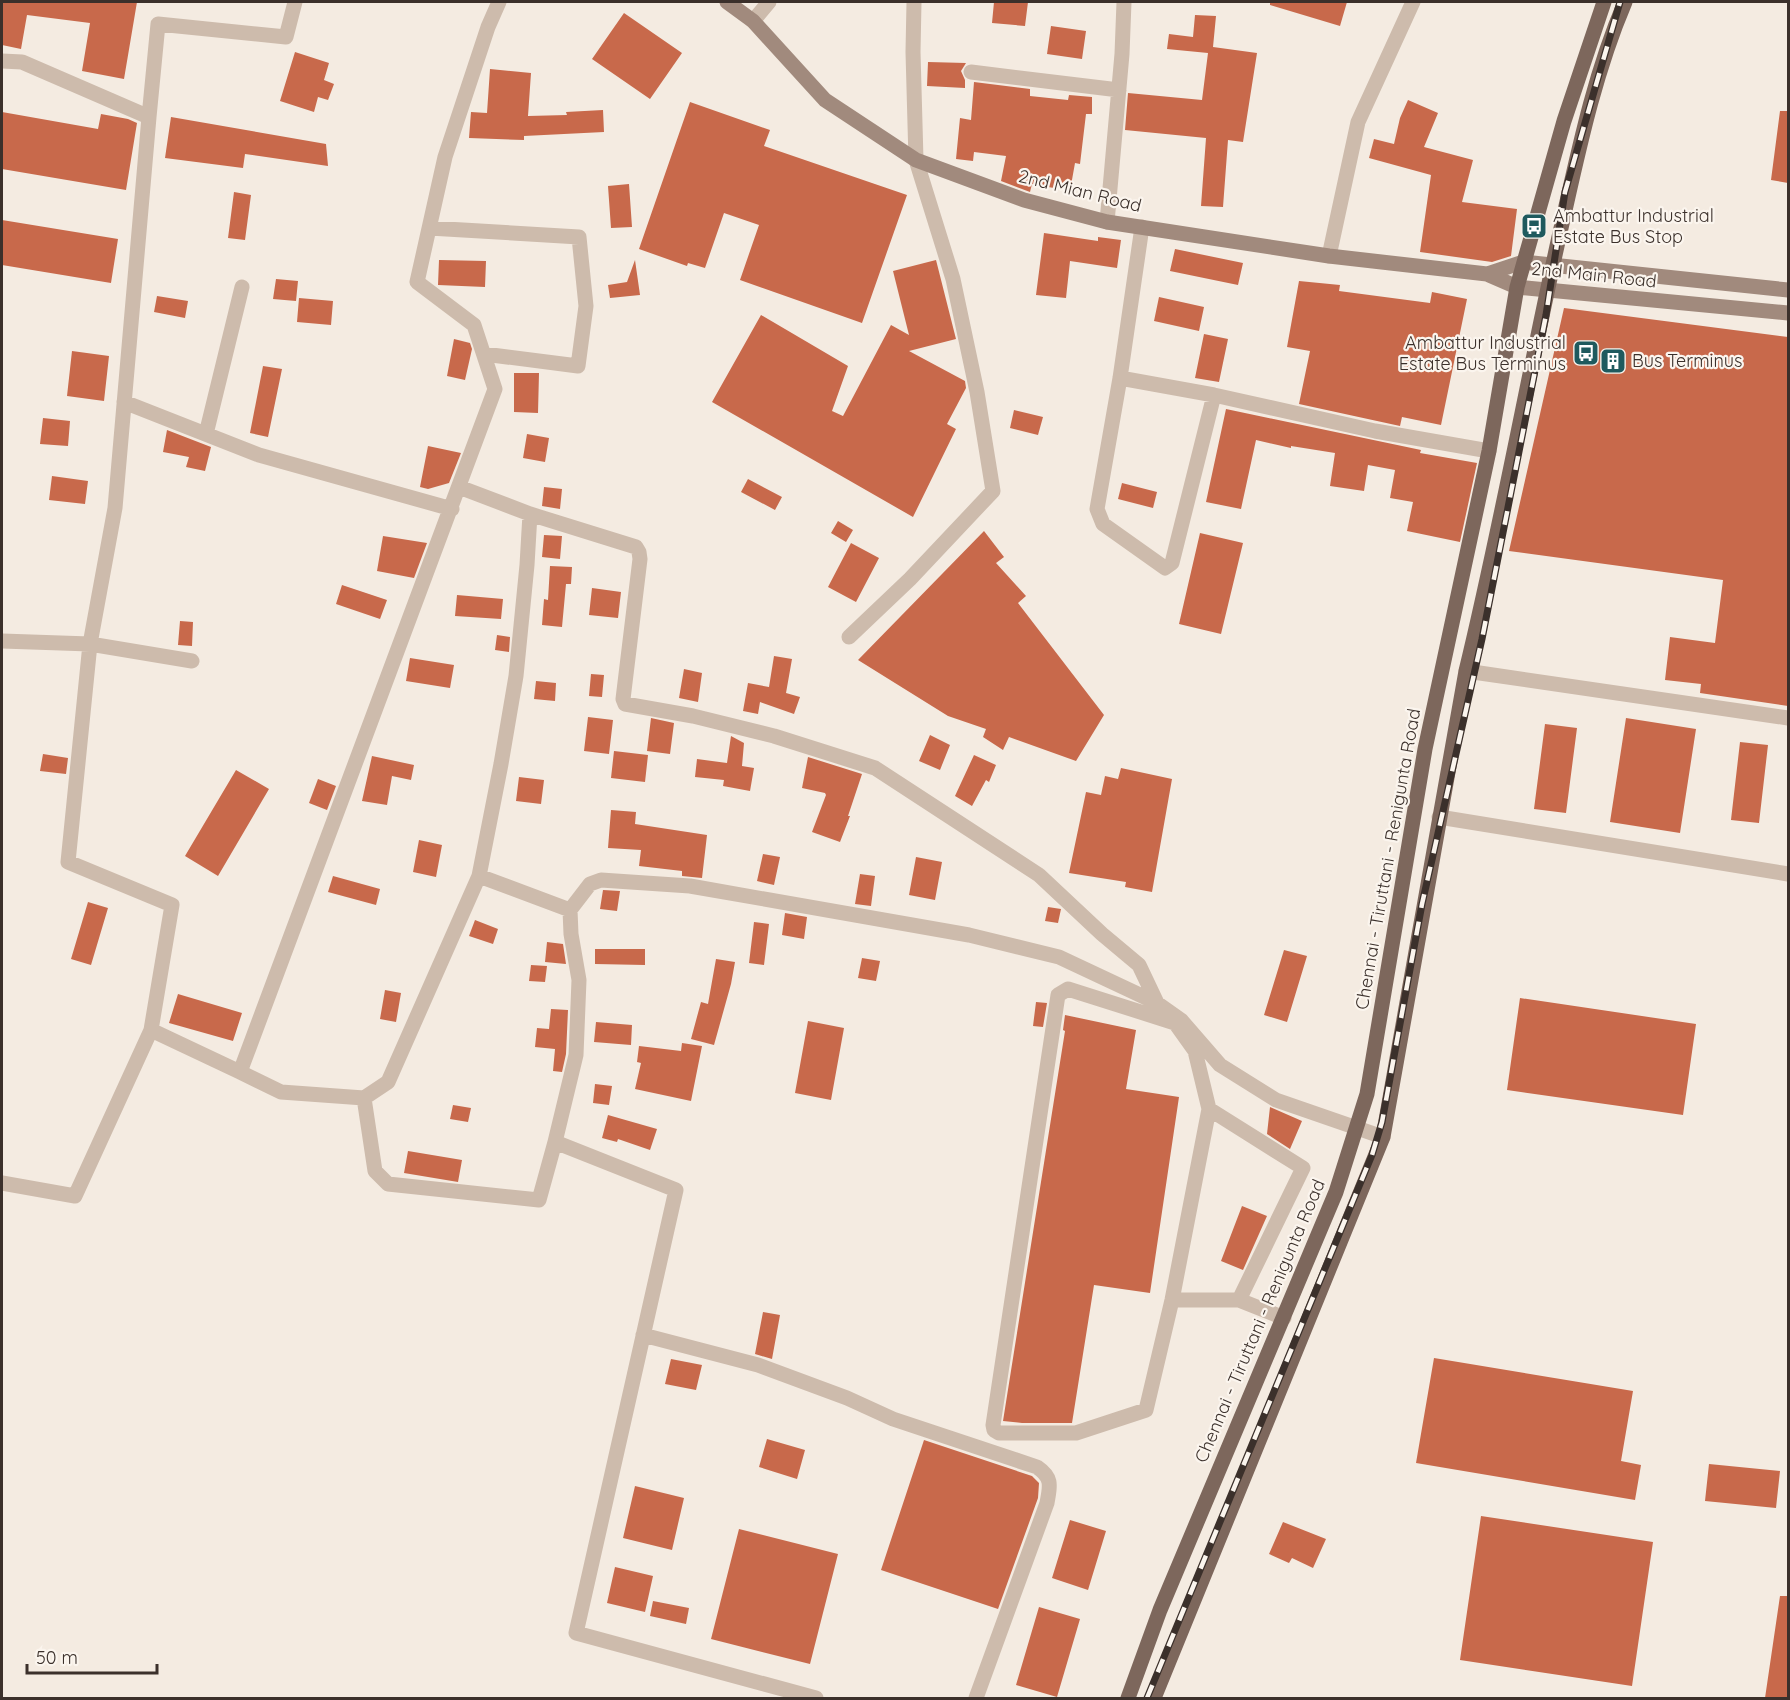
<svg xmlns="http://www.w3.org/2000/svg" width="1790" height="1700" font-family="Quicksand,sans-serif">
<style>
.building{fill:#c8694b}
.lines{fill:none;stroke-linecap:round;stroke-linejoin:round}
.minor{stroke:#cdbbac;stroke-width:15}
.secondary{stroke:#a18a7d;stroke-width:15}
.primary{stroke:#7d675c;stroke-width:15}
.rail-casing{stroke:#3b302b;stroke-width:7}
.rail{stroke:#fbf5ee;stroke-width:4.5;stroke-dasharray:14;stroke-linecap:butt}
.labels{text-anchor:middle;stroke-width:4.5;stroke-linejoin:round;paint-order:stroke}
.street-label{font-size:18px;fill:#3b302b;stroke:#fbf5ee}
.poi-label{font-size:18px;fill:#3b302b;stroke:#fbf5ee;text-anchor:start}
</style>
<rect width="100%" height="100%" fill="#f4ebe1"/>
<!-- building -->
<path class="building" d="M2,2h135l-13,77 -42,-8 8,-48 -63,-8 -6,34 -19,-4z
M994,2h34l-3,24 -33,-3z
M1270,2h77l-7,24 -70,-21z
M624,13l58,40 -32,46 -58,-40z
M1195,15l21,1 -3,31 44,6 -14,89 -15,-2 -5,67 -22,-1 5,-68 -81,-8 3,-37 74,7 6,-47 -41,-4 2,-15 24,3z
M1051,26l35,5 -4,28 -35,-5z
M295,52l34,11 -5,17 10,4 -6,16 -10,-3 -4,15 -34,-11z
M928,62l38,1 -5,8 4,9v8l-38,-2z
M490,69l41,4 -3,43 39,-1 -1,-3 37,-2 1,22 -80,4v4l-55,-2 2,-26 16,1z
M974,82l56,7v7l38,4 1,-5 23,2v17h-6l-6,50 -5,-1 -5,28 -38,-7 -2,8 -29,-11 5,-25 -32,-4 -1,9 -17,-2 4,-41 11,2z
M1408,100l30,13 -14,34 49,13 -11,42 55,7 -6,47 -19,6 -72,-10 11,-77 -62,-17 5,-19 20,5 6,-26z
M690,102l80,28 -6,16 143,49 -45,128 -122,-43 19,-55 -35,-12 -19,55 -17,-5 -1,3 -48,-17z
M1780,111h8v72l-17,-3z
M2,112l96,17 3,-15 27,5 9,4 -11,67 -124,-21z
M171,117l155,27 2,22 -83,-12 -2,14 -78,-10z
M629,184l3,43 -21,1 -3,-42z
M234,192l17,3 -6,45 -17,-2z
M2,220l116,19 -7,44 -109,-18z
M1044,233l54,8v-4l23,3 -4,28 -47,-7 -4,37 -30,-3z
M1175,249l68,14 -5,22 -68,-14z
M439,260l47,1 -1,26 -47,-2z
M635,260l5,35 -30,3 -2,-13 19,-3z
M936,260l20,79 -47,12 56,30 1,7 -19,36 9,5 -43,88 -201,-115 49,-87 87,51 -16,45 11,5 48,-91 18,10 -16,-64z
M276,279l22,2 -2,20 -23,-2z
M1299,281l41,4 -1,6 91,12 2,-11 35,7 -26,126 -39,-8 -2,9 -101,-22 11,-53 -23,-4z
M157,296l31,5 -3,17 -31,-6z
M1159,297l45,10 -5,24 -45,-10z
M299,298l34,3 -2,24 -34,-3z
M1564,308l224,29v369l-88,-13 1,-9 -36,-4 5,-43 45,6 8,-63 -214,-29z
M1204,334l24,5 -9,43 -24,-4z
M454,339l16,4 2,6 -7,31 -18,-4z
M72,351l37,5 -5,45 -37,-5z
M263,366l19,3 -14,68 -18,-4z
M514,373h25l-1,40 -24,-1z
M1226,409l195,41 -1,3 57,10 -17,79 -53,-11 6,-29 -23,-4 5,-28 -27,-5 -4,26 -34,-5 5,-33 -44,-7v2l-35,-8 -15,69 -35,-7z
M1014,410l29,7 -5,18 -28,-7z
M43,418l27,3 -2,25 -28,-2z
M167,430l44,17 -6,24 -19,-4 3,-10 -26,-5z
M527,434l22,4 -4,24 -22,-4z
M428,446l33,7 -12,30 -21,6 -8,-2z
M52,476l36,5 -3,23 -36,-4z
M748,479l34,18 -7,13 -34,-18z
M1122,483l35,9 -4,16 -35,-9z
M544,487l18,2 -2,20 -18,-3z
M838,521l15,9 -7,12 -15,-9z
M984,531l20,26 -8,6 30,33 -8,7 86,112 -28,46 -67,-24 -6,13 -20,-13 3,-8 -38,-13 -90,-56z
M1200,533l43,10 -22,91 -42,-10z
M544,535l18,1 -2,23 -18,-2z
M383,536l44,7 -13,35 -37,-7z
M851,543l28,15 -23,44 -28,-15z
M550,566l22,1 -1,17h-5l-4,43 -20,-2 2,-26 4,1z
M342,585l45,15 -7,19 -44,-15z
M592,588l29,4 -3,26 -29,-3z
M457,595l46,4 -2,20 -46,-3z
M180,621l13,1 -1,24 -14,-1z
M497,635l13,2 -1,15 -14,-2z
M774,656l18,3 -6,34 14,4 -6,17 -34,-12 -2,12 -15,-3 5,-28 21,4z
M410,658l44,7 -4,23 -44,-7z
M684,669l18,4 -4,29 -19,-4z
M591,674l13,1 -2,22 -13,-1z
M536,681l20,2 -1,18 -21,-2z
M588,717l25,3 -4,34 -25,-3z
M651,718l23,5 -4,31 -23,-3z
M1626,718l70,11 -16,104 -70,-11z
M1545,724l32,4 -11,85 -32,-4z
M930,735l20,10 -10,25 -21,-9z
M731,736l13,7 -2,23 12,2 -4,23 -27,-5 1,-6 -29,-3 2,-18 30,4z
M1740,742l28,3 -9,78 -28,-3z
M614,751l34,4 -3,27 -34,-4z
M43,754l25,4 -2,16 -26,-3z
M974,755l22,10 -7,17 -3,-2 -14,26 -17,-10z
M372,756l42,9 -3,15 -19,-4 -5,29 -25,-4z
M808,757l54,17 -14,42h2l-10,26 -28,-10 14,-37 -1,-2 -23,-5z
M1121,768l51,11 -20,113 -27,-5 1,-5 -57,-9 17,-81 15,3 4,-19 13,3z
M236,770l33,19 -51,87 -33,-20z
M519,777l25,3 -3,24 -25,-3z
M318,779l18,7 -9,24 -18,-7z
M611,810l25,2 -1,12 72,11 -5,43 -20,-2v-5l-43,-5 2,-16 -33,-2z
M419,840l23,5 -6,32 -23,-5z
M763,854l17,3 -6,28 -17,-4z
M916,857l26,5 -7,38 -26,-5z
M860,874l15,2 -4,30 -16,-2z
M333,876l47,13 -4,16 -48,-13z
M603,890l17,1 -3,20 -17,-2z
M88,902l20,6 -17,57 -20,-6z
M1048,907l13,2 -3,14 -13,-2z
M785,913l22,4 -3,22 -22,-4z
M475,920l23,9 -5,15 -24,-8z
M754,922l15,2 -5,41 -15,-2z
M547,942l16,2 3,20 -21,-2z
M595,949h50v16l-50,-1z
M1284,950l23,6 -20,66 -23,-7z
M862,958l18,3 -4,20 -18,-3z
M716,959l19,3 -4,22 -17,61 -23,-6 10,-37 7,2z
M531,965l16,1 -2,16 -16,-1z
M385,990l16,3 -5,29 -16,-3z
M178,994l64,19 -9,28 -64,-18z
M1520,998l176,26 -13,91 -176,-25z
M1036,1002l11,1 -4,24 -10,-1z
M551,1009l17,1 -2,44 -4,18 -9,-1 2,-22 -20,-2 2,-19 12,1z
M1065,1015l71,15 -10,59 53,8 -29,196 -56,-8 -22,138h-50l-19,-2 62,-390 -2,-1z
M808,1021l36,7 -13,72 -36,-7z
M596,1022l36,3 -1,20 -37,-3z
M682,1043l20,3 -11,55 -56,-12 6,-26 -4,-1 2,-16 42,5z
M595,1084l17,2 -3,19 -16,-2z
M453,1105l18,3 -3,14 -18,-3z
M1270,1107l32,14 -12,28 -23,-15z
M608,1115l49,14 -7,21 -32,-11 -1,3 -15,-4z
M408,1151l54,9 -4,22 -54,-9z
M1242,1206l25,10 -24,54 -22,-9z
M763,1312l17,3 -8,44 -17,-5z
M1434,1358l199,33 -12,70 20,4 -6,35 -219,-37z
M671,1359l31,6 -6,25 -31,-6z
M767,1439l38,11 -8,29 -38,-12z
M924,1440l108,36 7,7 -1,15 -40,111 -117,-39z
M1709,1464l71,7 -4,37 -71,-7z
M635,1486l49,12 -12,52 -49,-12z
M1481,1516l172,26 -21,144 -172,-26z
M1070,1520l36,11 -18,59 -36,-12z
M1283,1522l43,17 -13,29 -21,-10 -3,5 -20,-9z
M739,1529l99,25 -28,110 -99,-25z
M615,1567l38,9 -8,36 -38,-9z
M1780,1596h8v102h-23z
M653,1601l36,7 -3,16 -36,-8z
M1039,1607l41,12 -23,78 -41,-12z"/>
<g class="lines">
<!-- minor -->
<path class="minor" d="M753,21l16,-19
M2,61l20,1 127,55 -34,391 -25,136 -22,218 104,43 -21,125 -76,166 -73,-13
M971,72l148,18
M149,117l9,-93 128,13 9,-35
M1107,222l15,-168 2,-52
M1142,227l-22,151 -23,131 6,15 62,44 7,-5 42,-168
M429,228l150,9 7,69 -8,60 -94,-12
M1329,256l29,-134 55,-120
M1120,378l94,17 161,36 114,20
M124,402l135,53 193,54
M206,434l36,-147
M530,514l106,33 3,5 1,7 -17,140 2,5 68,12 81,20 101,32 164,107 63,59 37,31 18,38
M849,637l61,-58 83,-88 -16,-99 -24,-113 -37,-119 -3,-108 1,-50
M2,641l88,3 102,17
M1466,671l322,47
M1439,817l349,57
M479,876l91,34 20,-26 11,-4 89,6 279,49 90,22 98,46 24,17 39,45 56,35 107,37
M1068,989l107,34 20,28 14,58 -37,191 -26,110 -70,23h-77l-5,-3 -1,-5 65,-430z
M151,1030l89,42 255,-683 -21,-64 -57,-43 28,-125 43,-130 11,-25
M240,1072l41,20 83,6 24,-16 91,-206 22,-112 15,-88 11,-111 3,-51 -71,-27
M364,1098l11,73 13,13 151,16 16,-58 121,48 -100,443 240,65
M1209,1109l94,59 -64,132
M555,1142l21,-87 3,-75 -8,-46 -1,-24
M1172,1300h67l45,18
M643,1335l115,30 89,33 46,21 144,48c16,11 13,19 10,36l-71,195"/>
<!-- secondary -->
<path class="secondary" d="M727,2l26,19 72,79 91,60 108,40 83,22 222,34 158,18 30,13 271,26
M1487,274l36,-12 265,28"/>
<!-- primary -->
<path class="primary" d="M1128,1698l32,-88 176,-418 31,-98 58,-345 64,-298 28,-164 47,-166 40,-119
M1154,1698l229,-561 83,-466c35,-144 61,-290 93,-434 18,-79 34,-160 66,-235"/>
<!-- rail casing -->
<g class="rail-casing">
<path id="rail" d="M1147,1698l225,-543 10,-33 40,-218 60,-265 64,-324 19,-123 55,-190"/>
</g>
<!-- rail -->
<use href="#rail" class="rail"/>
</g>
<!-- icons -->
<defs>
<g id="bus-square" transform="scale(1.35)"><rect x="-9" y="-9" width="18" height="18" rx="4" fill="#1f5a5e" stroke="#fbf5ee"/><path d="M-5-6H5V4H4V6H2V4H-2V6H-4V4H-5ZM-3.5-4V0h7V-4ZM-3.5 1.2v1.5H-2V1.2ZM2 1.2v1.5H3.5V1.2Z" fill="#fff"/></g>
<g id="building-square" transform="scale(1.35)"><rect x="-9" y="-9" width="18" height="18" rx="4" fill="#1f5a5e" stroke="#fbf5ee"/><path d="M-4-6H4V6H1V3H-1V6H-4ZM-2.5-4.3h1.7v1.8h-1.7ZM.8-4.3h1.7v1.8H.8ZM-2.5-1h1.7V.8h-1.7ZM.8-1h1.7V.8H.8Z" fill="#fff"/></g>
</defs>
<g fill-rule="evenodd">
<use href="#bus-square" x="1534" y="226"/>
<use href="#bus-square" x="1586" y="353"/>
<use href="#building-square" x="1613" y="361"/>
</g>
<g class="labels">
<!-- street labels -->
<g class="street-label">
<text transform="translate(1080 191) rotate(14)" y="6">2nd Mian Road</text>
<text transform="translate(1594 275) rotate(6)" y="6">2nd Main Road</text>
<text transform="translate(1388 859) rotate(-80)" y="6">Chennai - Tiruttani - Renigunta Road</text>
<text transform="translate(1260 1321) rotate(-67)" y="6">Chennai - Tiruttani - Renigunta Road</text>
</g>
<!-- poi labels -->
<g class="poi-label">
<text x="1553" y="222">Ambattur Industrial<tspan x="1553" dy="21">Estate Bus Stop</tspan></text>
<text x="1566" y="349" text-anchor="end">Ambattur Industrial<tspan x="1566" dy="21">Estate Bus Terminus</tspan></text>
<text x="1632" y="367">Bus Terminus</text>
</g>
</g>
<!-- border -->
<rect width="1790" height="1700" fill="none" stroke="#3b302b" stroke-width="6"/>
<!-- scale -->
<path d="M27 1664v9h130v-9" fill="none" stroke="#3b302b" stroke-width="3"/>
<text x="36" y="1664" font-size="18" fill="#3b302b" stroke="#fbf5ee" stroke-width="4.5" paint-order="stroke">50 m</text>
</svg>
